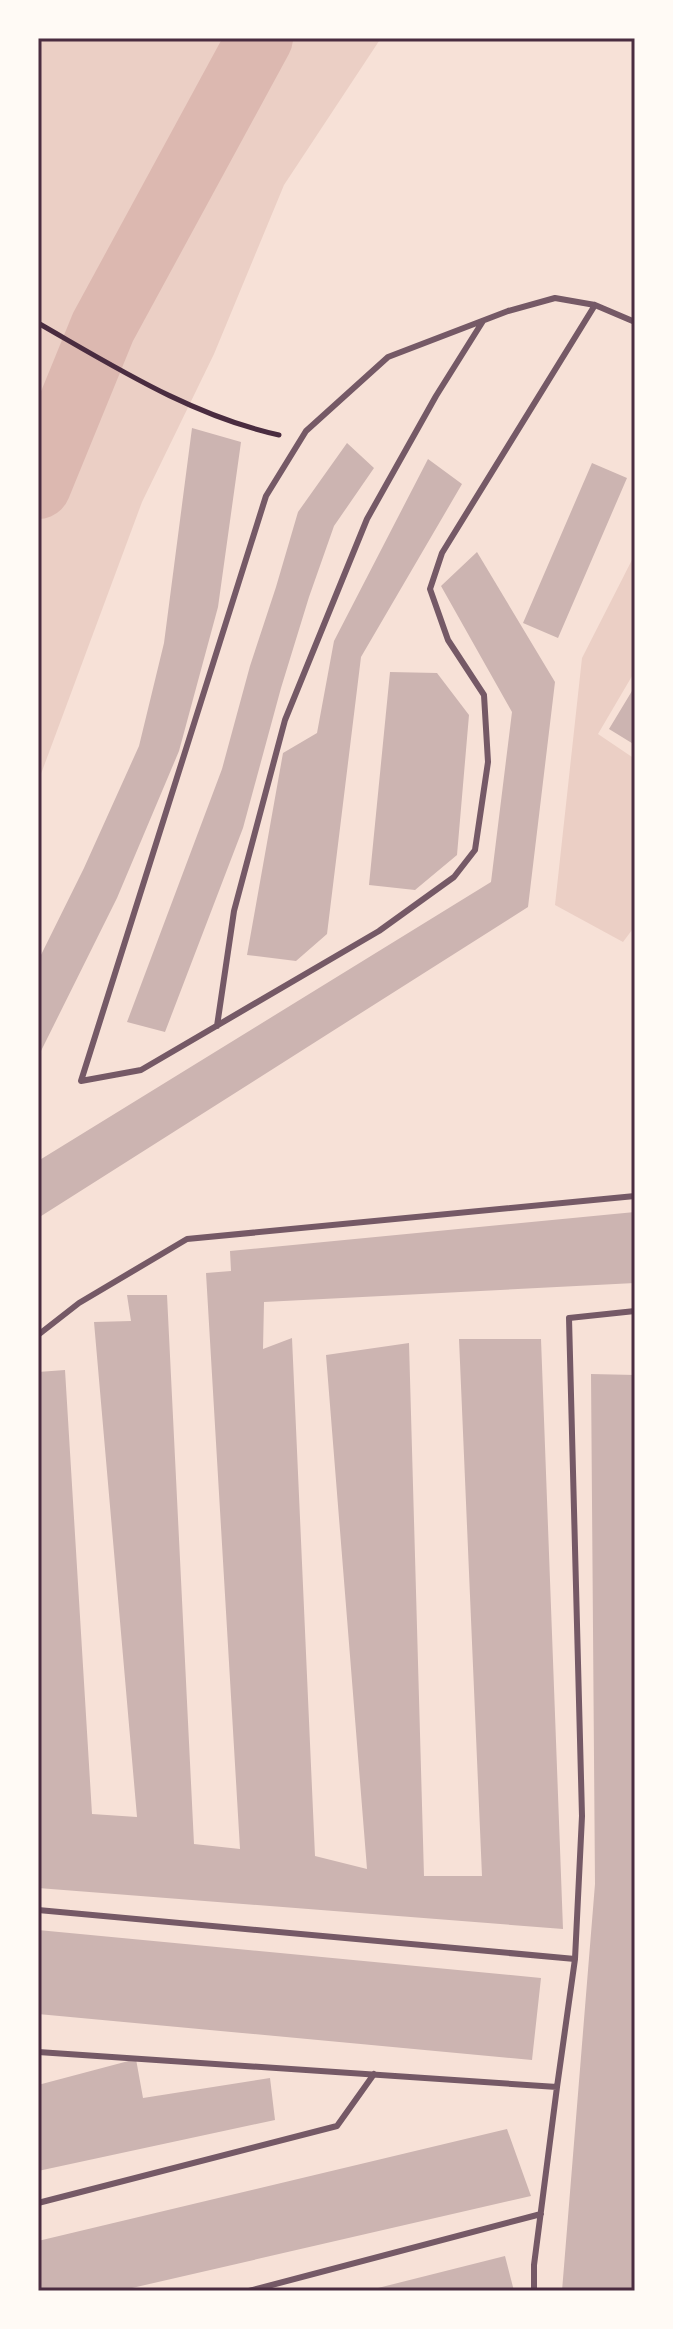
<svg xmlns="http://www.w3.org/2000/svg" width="673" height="2329" font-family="Barlow,sans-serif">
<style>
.green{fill:#ebcfc5}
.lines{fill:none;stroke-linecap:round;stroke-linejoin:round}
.river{stroke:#dcb8b0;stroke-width:66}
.building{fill:#ccb4b1}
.path{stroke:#4a2c40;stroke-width:5}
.service{stroke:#755966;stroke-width:6}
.neatline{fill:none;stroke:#4a2c40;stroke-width:3}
</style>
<rect width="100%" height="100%" fill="#f7e1d7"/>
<!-- green -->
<path class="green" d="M38,38h343l-97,147 -70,169 -72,148 -104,280z
M635,554v117l-37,63 37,25v167l-12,16 -68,-37 27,-247z"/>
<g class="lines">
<!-- river -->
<path class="river" d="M38,486l65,-159 157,-289"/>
</g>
<!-- building -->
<path class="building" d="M192,428l49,14 -23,165 -39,144 -62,147 -79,159v-96l46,-93 55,-122 25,-103z
M347,443l27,25 -40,58 -25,71 -28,91 -38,140 -78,204 -38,-10 95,-253 28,-103 26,-79 22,-75z
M428,459l34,25 -101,173 -34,277 -31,27 -49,-6 36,-202 34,-20 17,-92z
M592,463l35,15 -69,160 -35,-15z
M477,552l78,130 -27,225 -490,311v-57l453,-279 21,-170 -71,-126z
M390,672l47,1 32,42 -12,140 -42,35 -46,-5z
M635,686v59l-26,-16z
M635,1212v71l-371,19 -1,47 29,-11 23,518 52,13 -41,-514 83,-12 15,533h58l-23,-537h82l22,590 -525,-41v-516l27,-2 27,444 45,3 -43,-495 37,-1 -4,-26h40l27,549 46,5 -34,-576 25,-2 -1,-20z
M591,1374l44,1v916h-73l33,-407z
M38,1930l503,48 -9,82 -494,-46z
M136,2059l7,39 127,-20 5,42 -237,51v-86z
M507,2129l24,67 -412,95h-81v-50z
M505,2256l9,35h-143l-1,-1z"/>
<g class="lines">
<!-- path -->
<path class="path" d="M38,323c77,44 154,93 241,112"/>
<!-- service -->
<path class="service" d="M595,305l-153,248 -12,36 18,51 36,55 4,67 -13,88 -21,27 -75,54 -238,139 -60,11 185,-585 40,-65 82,-74 120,-46 47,-13 40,7 40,17
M217,1026l17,-115 51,-191 82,-201 69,-123 47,-75
M38,1335l41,-32 108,-64 448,-43
M38,1910l537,49
M38,2052l519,35 18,-128 7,-143 -13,-498 66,-7
M38,2203l299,-77 37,-52
M249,2291l292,-77
M534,2291v-26l23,-178"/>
</g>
<!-- border -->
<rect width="673" height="2329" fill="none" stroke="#fffaf5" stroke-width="80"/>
<rect x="40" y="40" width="593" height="2249" class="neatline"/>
</svg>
